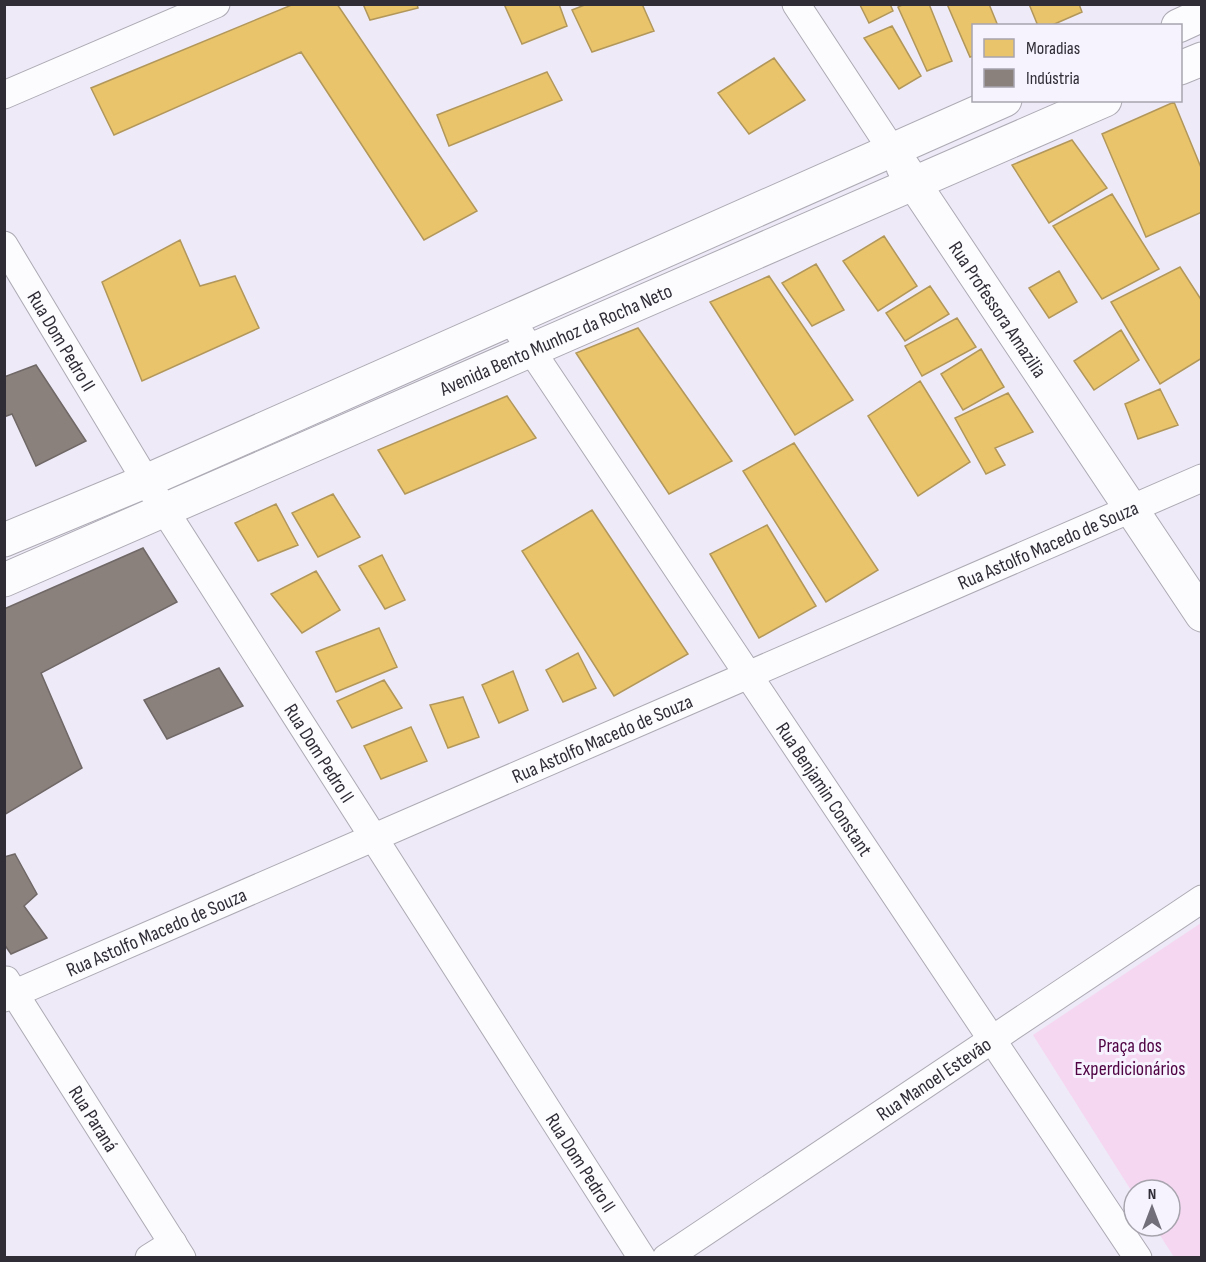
<svg xmlns="http://www.w3.org/2000/svg" width="1206" height="1262" font-family="'Sofia Sans Condensed',sans-serif">
<style>
.green{fill:#f6d7f2}
.homes{fill:#e9c46a;stroke:#b2975b;stroke-width:1.5}
.industry{fill:#8a817c;stroke:#6f6867;stroke-width:1.5}
.lines{fill:none;stroke-linecap:round;stroke-linejoin:round}
.street-casing{stroke:#adaab4;stroke-width:29}
.secondary-casing{stroke:#adaab4;stroke-width:35}
.street{stroke:#fcfcfe;stroke-width:27}
.secondary{stroke:#fcfcfe;stroke-width:33}
.labels{text-anchor:middle;stroke-width:6;stroke-linejoin:round;paint-order:stroke}
.street-label{font-size:20px;fill:#302d37;stroke:#f6f3fe}
.park-label{font-size:20px;fill:#500444;stroke:#f6f3fe}
</style>
<rect width="100%" height="100%" fill="#eeeaf7"/>
<!-- green -->
<path class="green" d="M1201,923v334h-27l-20,-31h16v-36h-36v5l-101,-160z"/>
<!-- homes -->
<path class="homes" d="M294,4h43l140,207 -53,29 -123,-188 -187,83 -23,-47z
M363,4h54l1,4 -48,12z
M504,4h55l8,22 -45,18z
M587,4h55l12,27 -62,21 -20,-42z
M890,4l3,7 -24,12 -9,-18z
M904,4h25l23,57 -25,10 -29,-64z
M947,4h42l9,22h-24v30l-4,1z
M1029,4h50l3,8 -32,14h-12z
M892,26l29,50 -22,13 -35,-51z
M774,58l31,42 -56,34 -31,-41z
M547,72l15,28 -113,46 -12,-31z
M1174,102l28,68v42l-56,25 -44,-103z
M1072,140l35,48 -58,35 -37,-58z
M1112,194l47,75 -57,30 -49,-73z
M884,236l33,50 -39,25 -35,-50z
M180,240l20,46 35,-10 24,52 -117,53 -40,-99z
M816,264l28,46 -32,16 -30,-43z
M1180,267l22,34v57l-42,26 -49,-82z
M1059,271l18,31 -28,16 -20,-30z
M769,276l84,124 -58,35 -85,-133z
M930,286l19,28 -44,27 -19,-28z
M957,318l19,29 -54,29 -17,-30z
M638,328l94,133 -63,33 -93,-141z
M1121,330l18,30 -45,30 -20,-29z
M981,349l23,38 -41,23 -22,-36z
M920,381l50,81 -52,34 -50,-80z
M1160,389l18,36 -40,14 -13,-35z
M1008,393l25,39 -38,16 10,17 -19,9 -31,-56z
M507,396l29,42 -131,56 -27,-44z
M794,443l84,127 -52,32 -83,-131z
M333,494l27,43 -42,20 -26,-44z
M276,504l22,41 -40,16 -23,-38z
M592,510l96,144 -74,42 -92,-145z
M767,525l49,81 -57,32 -49,-84z
M382,555l23,45 -20,9 -26,-43z
M316,571l24,39 -38,23 -31,-39z
M379,628l18,39 -61,25 -20,-40z
M578,653l18,35 -33,14 -17,-32z
M513,671l15,39 -29,13 -17,-38z
M384,680l18,28 -50,20 -15,-27z
M463,697l16,40 -31,11 -18,-43z
M411,727l16,34 -46,18 -17,-33z"/>
<!-- industry -->
<path class="industry" d="M36,365l50,76 -50,25 -24,-52 -8,3v-40z
M143,548l34,54 -136,71 41,95 -78,47v-206z
M219,668l24,38 -76,33 -23,-39z
M15,854l22,40 -13,12 23,32 -36,16 -7,-10v-87z"/>
<g class="lines">
<!-- street casing -->
<g class="street-casing">
<g id="street">
<path d="M796,4l96,146"/>
<path d="M4,95l212,-91"/>
<path id="s1" d="M4,245l142,236 496,777"/>
<path id="s2" d="M511,320l627,938"/>
<path id="s3" d="M6,980l176,278"/>
<path id="s4" d="M4,998l1198,-520"/>
<path d="M149,1258l24,-15"/>
<path id="s5" d="M666,1258l536,-359"/>
</g>
</g>
<!-- secondary casing -->
<g class="secondary-casing">
<g id="secondary">
<path d="M1178,26l24,-11"/>
<path d="M1180,68l22,-9"/>
<path id="s6" d="M903,167l299,448"/>
<path d="M4,540l142,-59 859,-381"/>
<path id="s7" d="M4,580l1101,-480"/>
</g>
</g>
<!-- street -->
<use href="#street" class="street"/>
<!-- secondary -->
<use href="#secondary" class="secondary"/>
</g>
<g class="labels">
<!-- street labels -->
<g class="street-label">
<text dy="7" stroke="none"><textPath href="#s6" startOffset="171">Rua Professora Amazilia</textPath></text>
<text dy="7" stroke="none"><textPath href="#s7" startOffset="602">Avenida Bento Munhoz da Rocha Neto</textPath></text>
<text dy="7" stroke="none"><textPath href="#s1" startOffset="112">Rua Dom Pedro II</textPath></text>
<text dy="7" stroke="none"><textPath href="#s4" startOffset="1138">Rua Astolfo Macedo de Souza</textPath></text>
<text dy="7" stroke="none"><textPath href="#s4" startOffset="652">Rua Astolfo Macedo de Souza</textPath></text>
<text dy="7" stroke="none"><textPath href="#s1" startOffset="598">Rua Dom Pedro II</textPath></text>
<text dy="7" stroke="none"><textPath href="#s2" startOffset="564">Rua Benjamin Constant</textPath></text>
<text dy="7" stroke="none"><textPath href="#s4" startOffset="166">Rua Astolfo Macedo de Souza</textPath></text>
<text dy="7" stroke="none"><textPath href="#s5" startOffset="322">Rua Manoel Estevão</textPath></text>
<text dy="7" stroke="none"><textPath href="#s3" startOffset="164">Rua Paraná</textPath></text>
<text dy="7" stroke="none"><textPath href="#s1" startOffset="1084">Rua Dom Pedro II</textPath></text>
</g>
<!-- park labels -->
<g class="park-label">
<text x="1130" y="1052">Praça dos<tspan x="1130" dy="23">Experdicionários</tspan></text>
</g>
</g>
<!-- border -->
<rect width="1206" height="1262" fill="none" stroke="#302d37" stroke-width="12"/>
<!-- legend -->
<rect x="972" y="24" width="210" height="78" fill="#f6f3fe" stroke="#a7a4ae" stroke-width="1.5"/>
<rect x="984" y="39" width="30" height="18" fill="#e9c46a" stroke="#a7a4ae" stroke-width="1.5"/>
<text x="1026" y="54" font-size="18" fill="#302d37">Moradias</text>
<rect x="984" y="69" width="30" height="18" fill="#8a817c" stroke="#a7a4ae" stroke-width="1.5"/>
<text x="1026" y="84" font-size="18" fill="#302d37">Indústria</text>
<!-- north arrow -->
<g transform="translate(1152 1208)"><circle r="28" fill="#f6f3fe" stroke="#a7a4ae" stroke-width="1.5"/>
<path d="M0-4.5L10 22L0 15L-10 22Z" fill="#726f7a"/>
<text y="-9" font-size="16" font-weight="bold" text-anchor="middle" fill="#302d37">N</text>
</g>
</svg>
